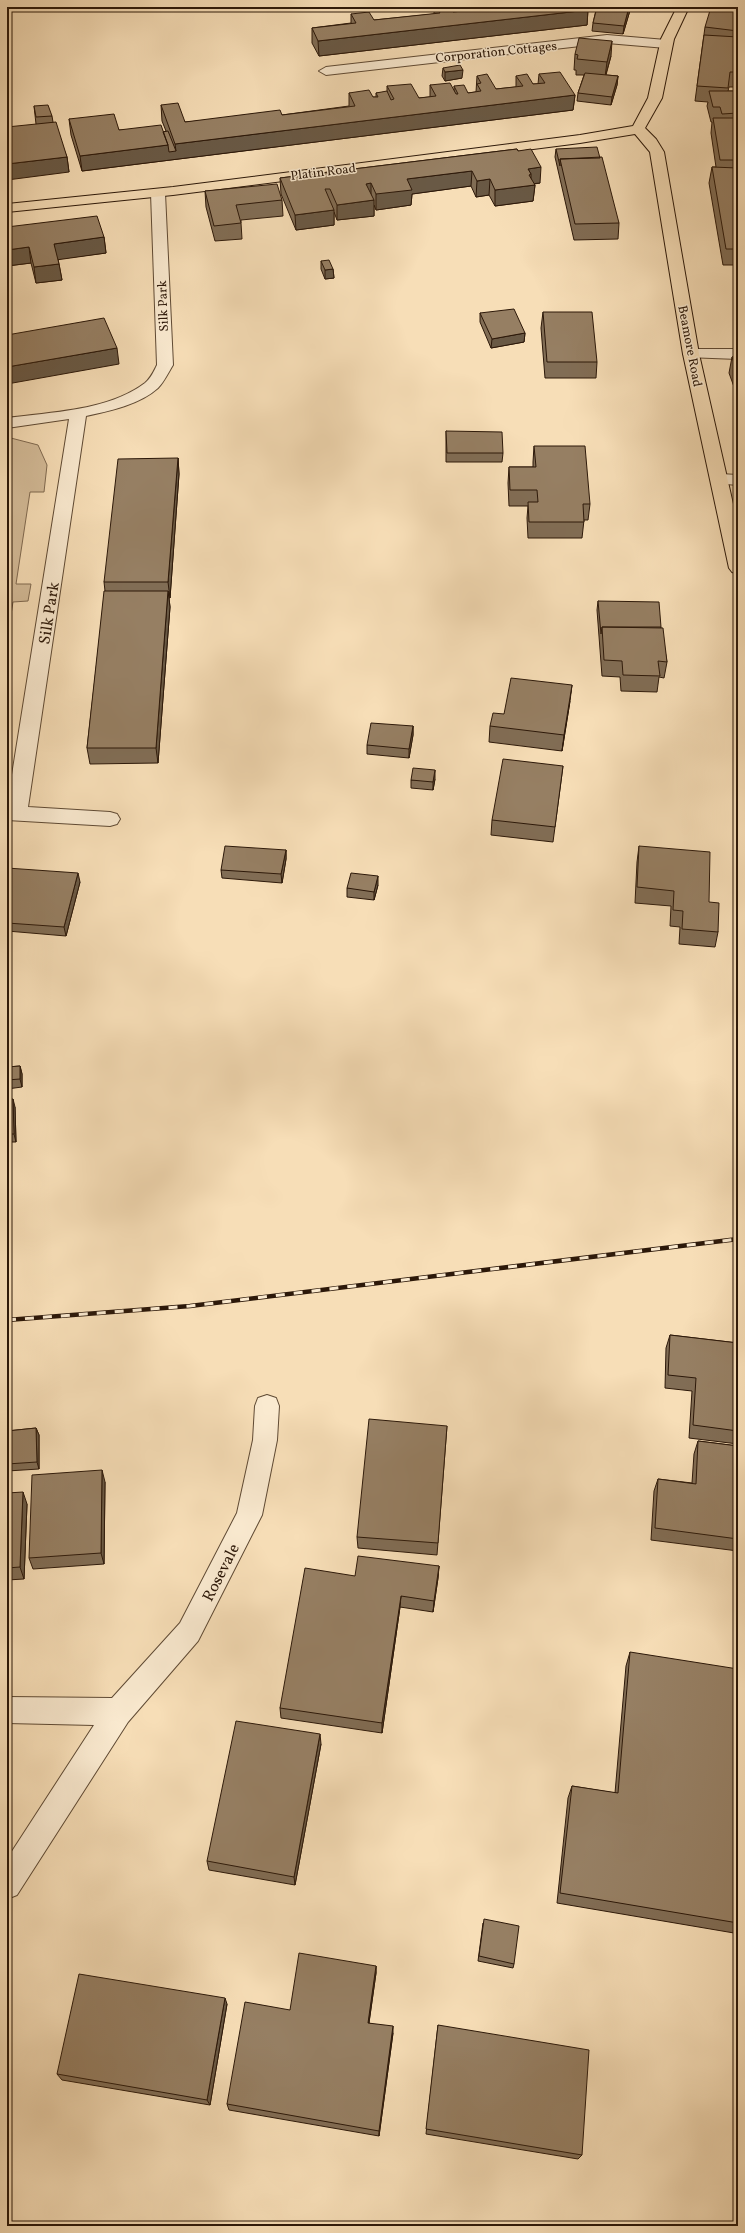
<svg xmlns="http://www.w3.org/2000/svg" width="745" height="2233" font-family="Vollkorn,serif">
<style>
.green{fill:#d4bc99;stroke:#806a51}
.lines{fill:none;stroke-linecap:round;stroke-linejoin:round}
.minor-casing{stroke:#5f4a34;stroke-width:2}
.major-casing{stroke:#2c1809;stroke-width:2}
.minor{fill:#faead0;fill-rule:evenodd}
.major{fill:#f7deb7;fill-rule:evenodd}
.rail-casing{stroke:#2c1809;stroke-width:4.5}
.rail{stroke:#faead0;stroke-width:3;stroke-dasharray:9;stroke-linecap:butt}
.wall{fill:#816d55;stroke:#2c1809}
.shaded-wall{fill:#695945;stroke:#2c1809}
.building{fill:#967f63;stroke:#2c1809}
.labels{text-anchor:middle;stroke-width:3;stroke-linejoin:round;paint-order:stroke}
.far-street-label{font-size:13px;fill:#2c1809;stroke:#faead0}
.street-label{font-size:16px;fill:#2c1809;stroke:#faead0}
</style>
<rect width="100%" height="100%" fill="#f7deb7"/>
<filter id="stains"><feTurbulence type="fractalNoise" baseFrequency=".005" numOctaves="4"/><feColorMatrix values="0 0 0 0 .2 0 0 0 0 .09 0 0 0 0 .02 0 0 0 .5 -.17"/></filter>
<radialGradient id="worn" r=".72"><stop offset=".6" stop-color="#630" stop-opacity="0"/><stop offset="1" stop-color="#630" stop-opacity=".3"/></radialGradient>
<!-- green -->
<path class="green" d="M7,437l31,8 9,20 -3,27h-14l-14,92h15l-3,17 -15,1 -6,38z"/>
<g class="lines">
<!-- minor casing -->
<g class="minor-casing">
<path id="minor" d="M607,35l59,5 6,4 -6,4 -59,-5 -281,32 -7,-4 7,-4z
M158,189l7,4 8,172c-5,8 -9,17 -15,23 -19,17 -49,23 -72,28l-58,391 82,5 7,2 3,5 -3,5 -7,2 -103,-6v-14l62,-387 -62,9v-10c44,-6 101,-7 138,-35 6,-5 9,-12 12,-18l-6,-172z
M691,349h47v10l-52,-2 -3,-3 3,-3z
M720,474l18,1v10l-24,-2 -2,-4 2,-4z
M267,1395l9,3 3,8 -2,34 -15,75 -64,126 -70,81 -111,173 -10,4v-40l87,-134 -87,-2v-26l105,1 68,-75 57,-110 16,-73 2,-34 3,-8z"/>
</g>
<!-- major casing -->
<g class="major-casing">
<path id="major" d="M677,7h12l-15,32 -12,59 -17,30 11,11 8,13 35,202 39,172v48l-6,-2 -3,-4 -46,-214 -33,-202 -15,-18 -55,9 -407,52 -166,17v-8l166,-17 407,-52 53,-9 15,-28 13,-59z"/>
</g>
<!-- minor -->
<use href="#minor" class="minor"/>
<!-- major -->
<use href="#major" class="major"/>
<!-- rail casing -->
<g class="rail-casing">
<path id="rail" d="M7,1320l183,-14 548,-67"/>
</g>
<!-- rail -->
<use href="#rail" class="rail"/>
</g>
<!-- wall -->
<path class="wall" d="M434,7h17l2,5 6,-1v-4h11l2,1v-1h159l-8,27 -31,-3 1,-8 3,-13 -8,-1 -1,16 -268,31 -7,-13v-15l39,-5v-9l23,6 60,-6z
M738,7v6l-3,10 3,1v22h-1v6h1v35h-9l-1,4h10v174h-15l-14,-82 3,-16h4l-5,-34 1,-11h-1l-4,-16 1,-4 -13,-1 10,-74z
M575,54l36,2 -5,19 12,1 -1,9 -6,20 -34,-4 1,-8 6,-18h-8v-5h-2z
M443,68l19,10 -17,3 -3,-5z
M539,74l36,21 -2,15 -491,61 -11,-36 -2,-16 50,11 44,2 3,-1 -4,-10 -1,-16 24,17 97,-7 67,-9v-13l24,4h3v-4l11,-1v-6l32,12 11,-1v-12l24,6v-5l14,7 8,-1 1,-16 19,13 20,-2v-11l17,8h5z
M34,106l18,10 1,6 14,35 2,15 -33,-48z
M517,149l23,34 -6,1 1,1 -2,16 -38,5 -6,-11 -13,2 -5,-11 -59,8 -1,11 -35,5 -2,-5v11l-37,4 -3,-8v13l-38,5 -15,-36 -1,-16z
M556,149l63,74 -1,16 -44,1 -19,-83z
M205,191l77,9 1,16 -42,4v3l1,16 -27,2 -9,-34z
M7,227l97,10 2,16 -48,6 4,21 -26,3 -5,-20 -24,3z
M321,261l12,8 1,9 -9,1 -4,-10z
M543,312l54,50 -1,16h-51l-4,-50z
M480,313l45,20 -1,9 -33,6 -11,-26z
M738,356v42l-9,-25 3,-16z
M446,431l57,22 -1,9h-56z
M534,446l56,58 -2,16h-4l-2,18h-54l-1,-20 1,-12h-19l-1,-23 1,-16h24v-5z
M178,458l1,16 -9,124h-1l1,9 -12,156 -68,1 -3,-16 18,-157 -1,-9z
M598,601l63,26 6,35 -3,16 -5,-1 -2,15 -36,-1 -1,-14 -18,-1 -5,-66z
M570,701l-8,50 -73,-9 1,-16 14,-12z
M413,726v9l-4,23 -42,-4v-9z
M563,766l-10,76 -62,-7 1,-15z
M435,779l-2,11 -22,-2v-8z
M639,846l70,56 9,30 -3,15 -36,-3 1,-17 -10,-1 1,-20 -36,-3 2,-41z
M286,850v9l-4,24 -60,-5 -1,-8z
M7,868l73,14 -14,54 -59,-5z
M378,885l-4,15 -27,-3v-9z
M7,1042l1,4 -1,21 13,-1 2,8v13l-15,2z
M7,1099l8,8 1,35h-9z
M670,1335l68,8v101l-49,-6 3,-47 -27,-3 1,-40z
M447,1426l-10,129 -79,-7 -1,-11z
M36,1428l3,7v34l-32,2v-40z
M698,1441l40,5v105l-87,-11 3,-49 4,-12 34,4 2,-29z
M105,1482l-1,82 -71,5 -4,-11z
M7,1493l20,11 -3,75 -17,1z
M439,1566l-1,12 -5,34 -33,-5 -18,126 -101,-15 -1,-10 75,-132z
M630,1652l108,271v4l-4,6 -177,-30 11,-105 4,-12 43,7 11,-127z
M321,1744l-26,141 -86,-15 -2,-9z
M483,1923l31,41 -1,4 -35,-7z
M376,1966v7l-7,50 24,10 -14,103 -150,-26 -2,-6 63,-94z
M227,2004l-17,101 -148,-25 -5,-6z
M438,2025l144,130 -4,4 -152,-25z"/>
<!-- shaded-wall -->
<path class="shaded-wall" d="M629,7h2l-8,27 1,-8z
M738,7v6l-4,17v-7z
M588,10l-1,15 -268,31 -1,-15z
M612,41l-1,15 -6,21 2,-15z
M463,70l-1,8 -17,3v-9z
M618,76l-1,9 -6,20 1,-8z
M575,95l-2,15 -491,61 -2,-15 88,-11 8,6 -1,-7z
M67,157l2,15 -62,8v-16z
M541,167l-1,16 -9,1v-10l-3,-5z
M472,171l-1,15 -59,8 -1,11 -35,5v-16l31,-15z
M490,179l-1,16 -13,2 1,-16z
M371,183v16l-5,-15z
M535,185l-2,16 -38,5v-16z
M374,200v16l-37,4v-15z
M334,210v15l-38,5 -1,-15z
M104,237l2,16 -50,7 -2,-16z
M29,247l2,16 -24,3v-16z
M59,264l3,16 -26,3 -2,-16z
M333,269l1,9 -9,1v-9z
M525,333l-1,9 -33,6 1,-9z
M117,348l2,16 -112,20v-17z
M178,458l1,16 -9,124 -2,-16z
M168,591l2,16 -12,156 -2,-15z
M572,685l-2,16 -8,50 2,-16z
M413,726v9l-4,23v-9z
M435,770v9l-2,11v-8z
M286,850v9l-4,24 -1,-9z
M78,873l2,9 -14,54 -2,-9z
M378,876v9l-4,15v-8z
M7,1042l1,4 -1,27z
M20,1066l2,8v13l-2,-8z
M13,1099l2,8 1,35 -2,-8z
M36,1428l3,7v34l-2,-7z
M102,1470l3,12 -1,82 -3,-11z
M23,1492l4,12 -3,75 -4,-12z
M439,1566l-1,12 -5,34 1,-11z
M401,1596l-1,11 -18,126v-10z
M320,1734l1,10 -26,141 -1,-8z
M376,1966v7l-8,56v-6z
M225,1998l2,6 -17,101 -3,-5z
M393,2026v7l-14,103v-5z"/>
<!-- building -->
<path class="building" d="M436,7h15l2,5 10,-1 -3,-4h10l8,2 -1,-2h109l2,3 -270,31 -6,-13 44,-5 -5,-9 18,-2 5,8 66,-7z
M597,7h32l-5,19 -31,-3z
M711,7h27l-4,16 4,1v7l-33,-4z
M704,35l34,2 -1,15h1v20h-8l-2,16 -31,-2z
M579,38l33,3 -5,21 -30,-3 1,-4 -3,-1z
M460,65l3,5 -18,2 -2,-4z
M560,72l15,23 -400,49 -14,-39 17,-2 7,19 95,-12 2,5 73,-9 -6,-13 20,-3 4,7h5l-2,-4 11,-2 4,9 3,-1 -7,-13 24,-2 8,14 17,-2 -6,-11 20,-2 6,11h2l-4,-8 10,-1 4,8 13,-2 -4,-7 4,-1 -4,-7 10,-2 9,15 27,-3 -7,-10 11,-2 6,10 12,-1 -6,-9z
M585,73l33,3 -6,21 -34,-4z
M709,91h29v22l-16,1 -2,-7h-7z
M48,105l4,11 -16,1 -2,-11z
M114,114l5,16 42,-5 7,20 -88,11 -11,-37z
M713,118h25v42h-18z
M56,122l11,35 -60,7v-37z
M168,131l8,20 -7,1 -1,-7 -5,-13z
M597,147l3,11 -40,1v7l-4,-17z
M517,149l1,2 13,-2 10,18 -13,2 3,5 -2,1 6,10 -40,5 -5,-11 -13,2 -5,-10 -65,8 5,11 -36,4 -5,-11 -5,1 8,16 -37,5 -7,-16h-5l9,21 -39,5 -15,-37z
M602,157l17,66 -44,1 -15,-65z
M712,167l26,1v81h-12z
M277,184l5,16 -46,5 5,18 -27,3 -9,-35z
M97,216l7,21 -50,7 5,20 -25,3 -5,-20 -22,3v-23z
M329,260l4,9 -8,1 -4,-9z
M514,309l11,24 -33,6 -12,-26z
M543,312h49l5,50h-50z
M104,318l13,30 -110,19v-32z
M738,356v19l-6,-18z
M446,431l56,1 1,21h-56z
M534,446h51l5,58h-7l1,18h-55l-1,-20h10l-1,-12h-27l-1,-23h27z
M178,458l-10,124h-64l14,-123z
M104,591h64l-12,157h-69z
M598,601l61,1 2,25h-59l-1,7z
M602,627l61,1 4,34 -9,-1 2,15 -37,-1 -1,-14 -18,-1z
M511,678l61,7 -8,50 -74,-9 3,-13 11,1z
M371,723l42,3 -4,23 -42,-4z
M503,759l60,7 -8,61 -63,-7z
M413,768l22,2 -2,12 -22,-2z
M225,846l61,4 -5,24 -60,-4z
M639,846l71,6 -1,50 10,1 -1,29 -36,-3 1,-18 -10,-1 1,-19 -37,-4z
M7,868l71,5 -14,54 -57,-4z
M351,873l27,3 -4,16 -27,-4z
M20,1066v13l-13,1v-13z
M7,1099h6l1,35h-7z
M670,1335l68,8v88l-45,-6 3,-47 -28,-3z
M369,1419l78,7 -9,117 -81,-6z
M36,1428l1,34 -30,2v-33z
M698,1441l40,5v93l-83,-11 3,-49 38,5z
M102,1470l-1,83 -72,5 3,-83z
M23,1492l-3,75 -13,1v-75z
M358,1556l81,10 -5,35 -33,-5 -19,127 -102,-15 25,-140 50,8z
M630,1652l108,17v254l-178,-30 12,-107 46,7z
M236,1721l84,13 -26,143 -87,-16z
M484,1919l35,7 -5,38 -35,-8z
M299,1953l77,13 -8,57 25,3 -14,105 -152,-27 18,-102 45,8z
M79,1974l146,24 -18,102 -150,-26z
M438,2025l151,25 -7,105 -156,-26z"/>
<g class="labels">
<!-- far-street labels -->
<g class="far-street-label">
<text transform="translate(496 51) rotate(-6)" y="5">Corporation Cottages</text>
<text transform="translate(323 171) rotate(-7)" y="5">Platin Road</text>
<text transform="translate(162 306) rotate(-92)" y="5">Silk Park</text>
<text transform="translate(691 346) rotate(79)" y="5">Beamore Road</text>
</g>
<!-- street labels -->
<g class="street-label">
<text transform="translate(48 613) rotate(-81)" y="6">Silk Park</text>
<text transform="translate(220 1572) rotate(-63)" y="6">Rosevale</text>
</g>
</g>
<!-- margin -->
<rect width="745" height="2233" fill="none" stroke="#f7deb7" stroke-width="24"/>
<rect x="8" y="8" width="729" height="2217" fill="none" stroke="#2c1809" stroke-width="2"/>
<rect x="12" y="12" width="721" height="2209" fill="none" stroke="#2c1809"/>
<rect width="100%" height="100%" filter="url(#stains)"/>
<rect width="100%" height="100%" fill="url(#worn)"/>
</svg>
